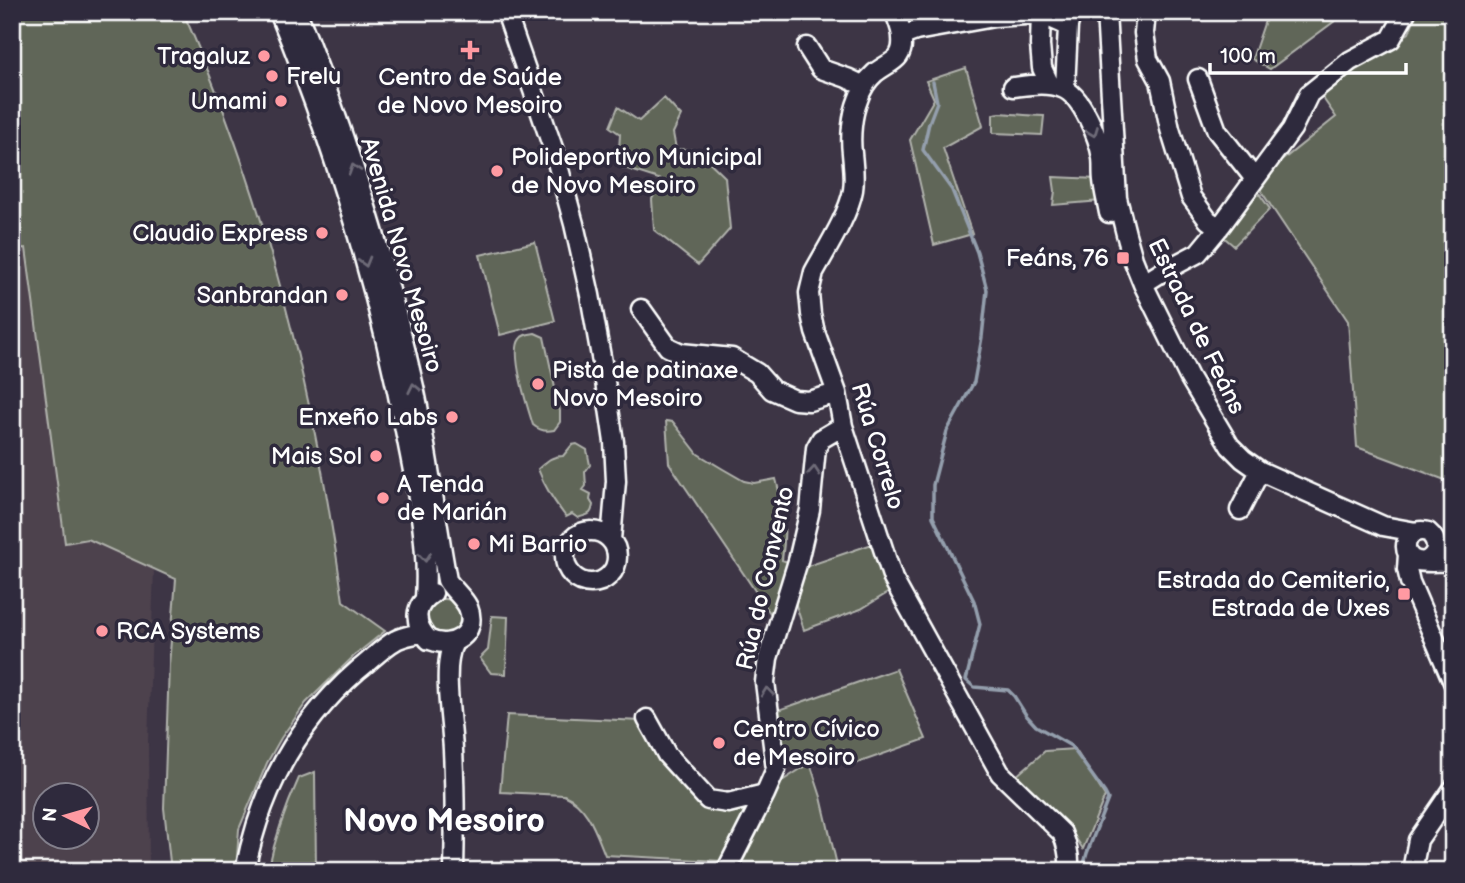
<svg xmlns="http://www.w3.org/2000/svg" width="1465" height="883" font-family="'Balsamiq Sans',sans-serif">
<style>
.built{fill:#4e424e;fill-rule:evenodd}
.green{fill:#616658;stroke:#b0b2ac;stroke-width:2}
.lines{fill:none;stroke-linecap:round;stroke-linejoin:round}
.stream{stroke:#949fad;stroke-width:3.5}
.minor-casing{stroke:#fff;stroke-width:23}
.minor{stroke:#2f2a3d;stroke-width:18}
.oneway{stroke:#6d6a77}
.poi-dot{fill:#ff9aa2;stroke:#2f2a3d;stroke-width:2.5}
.labels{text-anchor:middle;stroke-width:7;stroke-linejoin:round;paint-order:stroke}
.poi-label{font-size:24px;fill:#fff;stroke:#2f2a3d;text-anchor:end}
.street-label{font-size:24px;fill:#fff;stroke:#2f2a3d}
.district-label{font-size:32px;font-weight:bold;fill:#fff;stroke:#2f2a3d}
</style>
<rect width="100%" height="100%" fill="#3d3545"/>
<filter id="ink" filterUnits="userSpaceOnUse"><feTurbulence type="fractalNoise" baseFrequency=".0143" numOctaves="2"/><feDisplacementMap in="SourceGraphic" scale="14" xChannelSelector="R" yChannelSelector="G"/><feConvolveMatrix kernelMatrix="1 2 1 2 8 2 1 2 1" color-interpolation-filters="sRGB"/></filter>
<g filter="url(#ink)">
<!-- built -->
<path class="built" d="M26,247l39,296 23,-4 66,29 -6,173 1,130h-137v-622zM46,796h42v42h-42z"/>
<!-- green -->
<path class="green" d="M12,12h70l4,2 6,-2h91c84,188 132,385 160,589l42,30 -31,25 -48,47 -25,35 -14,25 -28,66 -3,42h-65l-7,-63 5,-143 7,-86 -88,-40 -23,4 -39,-295 -14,1z
M1268,12h79l-77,57 -18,-10z
M1417,12h14l22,6 -2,24 2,1v440l-96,-36 -9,-126 -93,-139 81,-65 -16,-23 33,-27 26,-14 30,-20z
M966,68l17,58 -40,22 29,86 -38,11 -24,-105 24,-41 -8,-18z
M664,98l17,18 -8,17 3,16 21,1 28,27 5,52 -32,36 -44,-35 -2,-31 10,-19 -44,-14 2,-32 -10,-7 8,-20 21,14z
M1000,113c16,1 28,3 44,3l-2,19 -49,-2v-19z
M1053,177l45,2 3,22 -48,4 2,-14z
M1255,188l15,21 -36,37 -15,-13z
M535,242l20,79 -55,14 -20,-80z
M535,333l9,4 16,74v11l-6,8c-8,2 -14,1 -21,-5 -5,-16 -24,-73 -13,-86 3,-5 9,-5 15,-6z
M666,421l7,1 25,32 25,15 21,12 10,2 22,-4c8,31 11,49 6,81l9,3 -17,56 -105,-156z
M577,444l10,6 3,15 -5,7 1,14 -3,4 8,4 -1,6 3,5c-2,12 -6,9 -15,13l-6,-4 -6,3c-12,-16 -21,-29 -28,-48 9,-8 13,-13 25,-13l9,-11z
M875,543l19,46 -33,20 -57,21 -11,-34 9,-28z
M426 617a18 18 0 1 1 36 0a18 18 0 1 1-36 0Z
M492,616l16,1 -2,57 -15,-1 -11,-15 8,-8z
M896,669l30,70 -77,27 -6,-17 -54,15 -8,-28 -5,-25z
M507,715l135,6 17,33 46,54 41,4 -25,49 -116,-6c-9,-22 -17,-50 -41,-60l-64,-3z
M1075,749l30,47 -22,53 -14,-21 -54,-51 30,-26z
M810,763l11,34 16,68 7,6h-113l48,-88z
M315,772l1,99h-48c7,-34 17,-62 31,-93z"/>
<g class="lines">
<!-- stream -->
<path class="stream" d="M933,82l4,20 -8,21 -6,27 29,40 25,62 10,38 -5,47 -8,45 -27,49 -14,54v32l41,84 6,23 -14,56 8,7 34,3 6,6 12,19 10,11 35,20 34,47 3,6 -21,54 -5,18"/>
<!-- minor casing -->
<g class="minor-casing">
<path id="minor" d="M279,12c57,138 100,281 128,428 10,52 22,106 18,158
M297,12c49,122 88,247 117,375 14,64 21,129 33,193 6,10 16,17 21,27 11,27 -16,44 -40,32
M506,12l48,139 20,73 16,71 13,73 11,74 2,39 -5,59
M895,12c2,8 7,17 7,26 2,23 -12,23 -27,35 -8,7 -14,17 -17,27 -6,15 -8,36 -6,53 1,12 3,24 1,37 -4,24 -27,60 -39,82l-5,21 2,21 4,18 22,61 6,33 50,153 107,194 62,60c6,13 8,24 7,38
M1041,12l-1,33 2,23 8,17
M1106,12l11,186 9,36 7,25 10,25 46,93 41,69 13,13 17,12 123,55 33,6
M1146,12l-2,21 4,26 12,22 10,48 21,68 17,23 11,8
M902,36l14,-5 78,-14 47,-3 27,12
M807,47l14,22 26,9 17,8
M1198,79l19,52 38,48
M1013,87c17,-2 33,-5 49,1 20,7 37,51 40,70 1,7 0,15 1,22 1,11 4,22 6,33
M1065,89l3,-63 4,-14
M1143,284l19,-12 36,-19 24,-29 70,-95 17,-35 41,-33 41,-22 15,-27
M641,309l27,38 13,6 51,5 25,15 15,17 23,10 14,1 28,-8
M1240,510l20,-39
M565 557a26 26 0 1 1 52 0a26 26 0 1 1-52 0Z
M1408,554l-1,15 3,13 43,100
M1426,561c13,-7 13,-20 2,-29 -24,-7 -30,25 -10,29 8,2 25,0 35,1
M429,640c-16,-17 -16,-34 4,-47
M647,719l20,36 41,45 20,3 37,-9
M245,871c15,-79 52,-148 113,-201 12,-9 25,-23 38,-30 7,-4 18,-5 26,-8
M454,871c1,-40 1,-81 -1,-121 -1,-29 -12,-84 1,-108
M726,871l39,-77 11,-25 -11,-87 3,-24 30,-97 12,-51 6,-62 5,-9 22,-13
M1412,871l6,-31 35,-51"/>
</g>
<!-- minor -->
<use href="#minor" class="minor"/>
</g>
<!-- one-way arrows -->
<defs><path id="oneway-chevron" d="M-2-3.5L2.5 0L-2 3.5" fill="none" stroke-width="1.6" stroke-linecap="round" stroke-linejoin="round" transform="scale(1.75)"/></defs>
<g class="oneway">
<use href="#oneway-chevron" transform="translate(1093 132) rotate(69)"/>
<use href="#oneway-chevron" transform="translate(354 169) rotate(-108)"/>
<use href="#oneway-chevron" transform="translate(365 262) rotate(74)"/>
<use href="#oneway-chevron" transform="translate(414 388) rotate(-102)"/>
<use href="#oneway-chevron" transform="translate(814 471) rotate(-85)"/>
<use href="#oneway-chevron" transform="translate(425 557) rotate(84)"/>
<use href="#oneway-chevron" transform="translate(767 692) rotate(-96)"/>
</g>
</g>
<!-- markers -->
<g class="poi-dot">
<path d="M466.5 39.5h7v7h7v7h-7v7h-7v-7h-7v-7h7z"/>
<circle cx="264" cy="56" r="7"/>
<circle cx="272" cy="76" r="7"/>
<circle cx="281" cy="101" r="7"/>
<circle cx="497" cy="171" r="7"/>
<circle cx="322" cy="233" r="7"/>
<rect x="1116" y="251" width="14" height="14" rx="3.5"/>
<circle cx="342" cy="295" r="7"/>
<circle cx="538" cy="384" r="7"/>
<circle cx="452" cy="417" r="7"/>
<circle cx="376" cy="456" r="7"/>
<circle cx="383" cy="498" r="7"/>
<circle cx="474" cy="544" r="7"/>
<rect x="1397" y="587" width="14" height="14" rx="3.5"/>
<circle cx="102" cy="631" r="7"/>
<circle cx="719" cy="743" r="7"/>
</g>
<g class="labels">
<!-- poi labels -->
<g class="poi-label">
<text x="250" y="64">Tragaluz</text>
<text x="286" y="84" text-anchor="start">Frelu</text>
<text x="470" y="85" text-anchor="middle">Centro de Saúde<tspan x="470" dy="28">de Novo Mesoiro</tspan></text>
<text x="267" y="109">Umami</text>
<text x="511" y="165" text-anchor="start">Polideportivo Municipal<tspan x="511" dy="28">de Novo Mesoiro</tspan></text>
<text x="308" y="241">Claudio Express</text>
<text x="1109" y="266">Feáns, 76</text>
<text x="328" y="303">Sanbrandan</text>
<text x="552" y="378" text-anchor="start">Pista de patinaxe<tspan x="552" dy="28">Novo Mesoiro</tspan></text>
<text x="438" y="425">Enxeño Labs</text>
<text x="362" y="464">Mais Sol</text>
<text x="397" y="492" text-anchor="start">A Tenda<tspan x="397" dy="28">de Marián</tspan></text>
<text x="488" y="552" text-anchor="start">Mi Barrio</text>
<text x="1390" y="588">Estrada do Cemiterio,<tspan x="1390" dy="28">Estrada de Uxes</tspan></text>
<text x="116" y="639" text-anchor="start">RCA Systems</text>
<text x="733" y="737" text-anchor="start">Centro Cívico<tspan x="733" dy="28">de Mesoiro</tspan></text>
</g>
<!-- street labels -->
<g class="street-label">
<text transform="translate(402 255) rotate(74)" y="8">Avenida Novo Mesoiro</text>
<text transform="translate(1197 326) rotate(64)" y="8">Estrada de Feáns</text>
<text transform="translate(878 446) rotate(73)" y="8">Rúa Correlo</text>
<text transform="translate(765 578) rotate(-77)" y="8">Rúa do Convento</text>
</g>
<!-- district labels -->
<g class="district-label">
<text x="444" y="831">Novo Mesoiro</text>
</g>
</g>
<!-- margin -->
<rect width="1465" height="883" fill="none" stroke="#2f2a3d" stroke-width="42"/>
<rect x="21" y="21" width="1423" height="841" fill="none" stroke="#fff" stroke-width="2.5" filter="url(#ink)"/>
<!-- north arrow -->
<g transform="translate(66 816) rotate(275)"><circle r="33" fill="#2f2a3d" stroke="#827f8b" stroke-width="2"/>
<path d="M0-5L12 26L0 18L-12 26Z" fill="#ff9aa2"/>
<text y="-10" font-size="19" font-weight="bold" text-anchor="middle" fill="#ffffff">N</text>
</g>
<!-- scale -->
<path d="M1210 63v10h196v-10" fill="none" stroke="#ffffff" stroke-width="3.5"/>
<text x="1220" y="63" font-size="21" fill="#ffffff" stroke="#2f2a3d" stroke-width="5" paint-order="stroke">100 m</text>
</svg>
